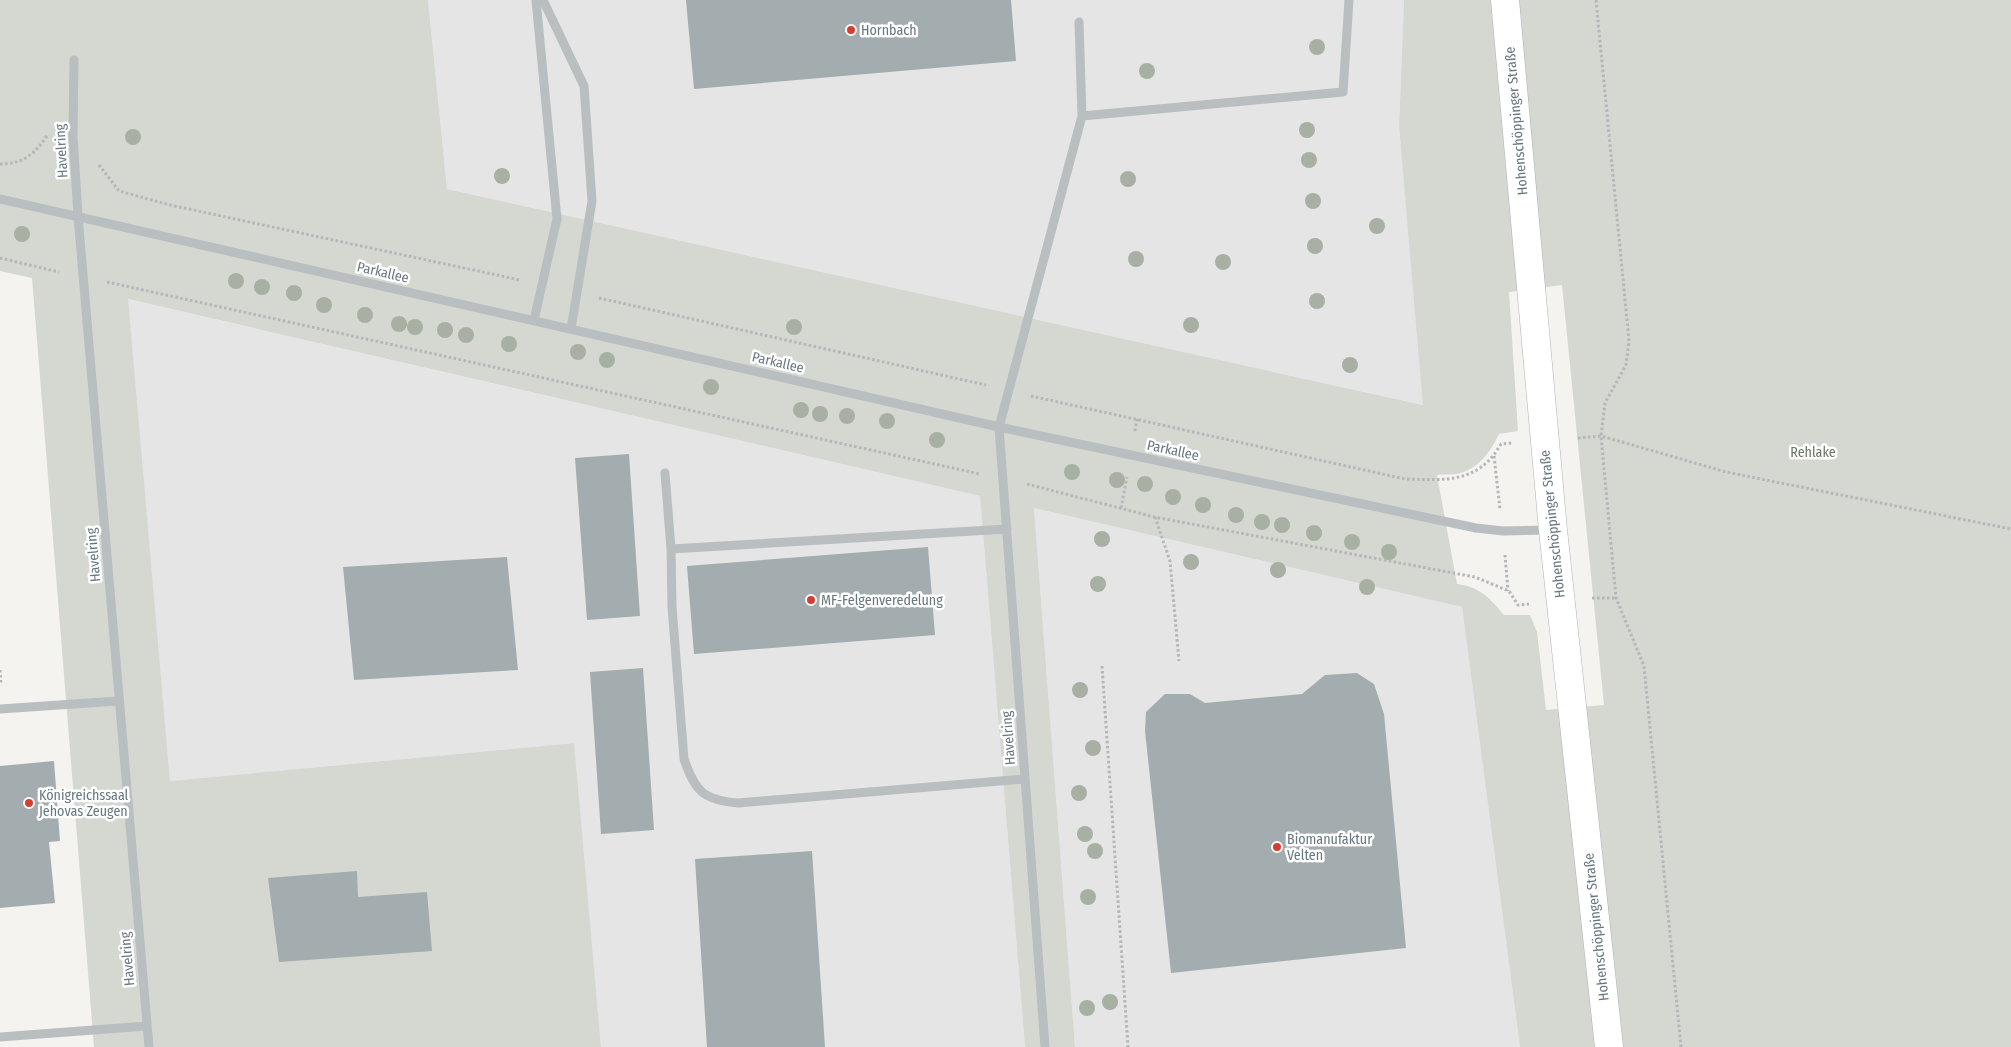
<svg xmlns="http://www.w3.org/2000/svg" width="2011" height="1047" font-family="'Fira Sans Condensed',sans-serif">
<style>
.built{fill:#e4e5e4}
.green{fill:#d4d8d0;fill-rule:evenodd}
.building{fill:#a3acaf}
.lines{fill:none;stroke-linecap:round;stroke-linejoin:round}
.major-casing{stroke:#adb2b5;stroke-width:29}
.path{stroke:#b3b7b9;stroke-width:3;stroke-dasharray:2.5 2.5;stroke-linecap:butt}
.minor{stroke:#b9bec0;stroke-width:9}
.major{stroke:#fff;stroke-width:28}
.tree{fill:#a8afa3}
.poi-dot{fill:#d33f32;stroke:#fff;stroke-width:2}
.labels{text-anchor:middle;stroke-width:5;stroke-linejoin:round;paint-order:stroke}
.poi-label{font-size:14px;fill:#66777f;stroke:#fff;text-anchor:start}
.street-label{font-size:14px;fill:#66777f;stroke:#fff}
.park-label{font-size:14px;fill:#6a7764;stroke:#fff}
</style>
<rect width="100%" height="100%" fill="#f4f3f0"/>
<!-- built -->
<path class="built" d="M428,0h976l-5,126 25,279 -977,-216z
M127,299l853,197 45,551h-424l-28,-304 -403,38z
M1034,508l428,99 58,440h-445z"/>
<!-- green -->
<path class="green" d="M0,0h428l19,189 976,216 -24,-279 5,-126h607v1047h-491l-58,-440 -428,-99 41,539h-50l-45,-551 -852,-197 42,482 404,-38 27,304h-507l-62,-769 -32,-7zM1562,285l42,420 -58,5 -9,-78 -7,-17h-26c-14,-17 -24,-28 -47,-31l-20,-109c6,-1 14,0 20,-1 22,-5 33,-22 42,-40l19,-3 -9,-139z"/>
<!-- building -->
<path class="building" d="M686,0h325l5,61 -322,28z
M629,454l11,162 -53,4 -12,-162z
M928,547l7,88 -241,19 -7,-88z
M507,557l11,113 -164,10 -11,-113z
M643,668l11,162 -53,4 -11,-162z
M1357,673l17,11 10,30 22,234 -235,25 -26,-242 1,-19 19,-18h25l15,9 97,-9 23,-19z
M54,761l6,80 -11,1 6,61 -55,5v-142z
M812,851l13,196h-118l-12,-188z
M357,871l1,26 69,-5 5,59 -153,11 -11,-84z"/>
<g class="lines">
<!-- major casing -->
<g class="major-casing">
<path id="major" d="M1505,0l48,530 56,517"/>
</g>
<!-- path -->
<path class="path" d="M1596,0l33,341 -3,24 -21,38 -4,33 15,162 28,68 37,381
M0,164c24,0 36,-11 48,-30
M99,165l20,26 51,14 350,75
M0,258l59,14
M107,282l873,192
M599,298l387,87
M1031,396l374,83c40,1 73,5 96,-35l11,-1
M1135,431l2,-12
M1578,438l23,-2 125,36 285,57
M1494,456l6,53
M1027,484l127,33 321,60 34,14 9,14 11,-1
M1121,508l6,-31
M1155,517l15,44 9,100
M1505,555l3,36
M1592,598h24
M1102,666l26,381
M0,670l1,15"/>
<!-- minor -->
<path class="minor" d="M543,0l41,86 8,115 -21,128
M74,60l-1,76 5,80 71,831
M1082,116l261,-24 6,-92
M0,199l999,228 477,101 27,3 47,-1
M534,320l23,-101 -21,-219
M665,473l6,76 1,58 12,152c11,32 19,41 54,44l287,-24
M671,549l336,-20
M0,709l118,-8
M0,1037l147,-11
M1045,1047l-46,-620 83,-311 -3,-94"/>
<!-- major -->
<use href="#major" class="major"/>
</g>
<!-- trees -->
<g class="tree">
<circle cx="1317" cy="47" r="8"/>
<circle cx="1147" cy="71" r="8"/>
<circle cx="1307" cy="130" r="8"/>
<circle cx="133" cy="137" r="8"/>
<circle cx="1309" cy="160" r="8"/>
<circle cx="502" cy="176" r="8"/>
<circle cx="1128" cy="179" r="8"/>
<circle cx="1313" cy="201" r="8"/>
<circle cx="1377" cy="226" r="8"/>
<circle cx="22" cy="234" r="8"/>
<circle cx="1315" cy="246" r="8"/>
<circle cx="1136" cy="259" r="8"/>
<circle cx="1223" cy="262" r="8"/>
<circle cx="236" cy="281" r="8"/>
<circle cx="262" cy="287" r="8"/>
<circle cx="294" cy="293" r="8"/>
<circle cx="1317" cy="301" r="8"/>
<circle cx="324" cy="305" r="8"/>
<circle cx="365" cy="315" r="8"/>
<circle cx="399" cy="324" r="8"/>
<circle cx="1191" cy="325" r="8"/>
<circle cx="415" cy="327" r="8"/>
<circle cx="794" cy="327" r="8"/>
<circle cx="445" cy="330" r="8"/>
<circle cx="466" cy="335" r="8"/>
<circle cx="509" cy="344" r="8"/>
<circle cx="578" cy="352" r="8"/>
<circle cx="607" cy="360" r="8"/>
<circle cx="1350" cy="365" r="8"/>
<circle cx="711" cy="387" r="8"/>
<circle cx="801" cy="410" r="8"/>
<circle cx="820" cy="414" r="8"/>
<circle cx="847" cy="416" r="8"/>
<circle cx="887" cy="421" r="8"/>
<circle cx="937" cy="440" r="8"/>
<circle cx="1072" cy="472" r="8"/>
<circle cx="1117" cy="480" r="8"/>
<circle cx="1145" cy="484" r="8"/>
<circle cx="1173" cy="497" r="8"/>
<circle cx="1203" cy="505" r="8"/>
<circle cx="1236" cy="515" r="8"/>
<circle cx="1262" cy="522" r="8"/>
<circle cx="1282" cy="525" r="8"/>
<circle cx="1314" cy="533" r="8"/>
<circle cx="1102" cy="539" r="8"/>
<circle cx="1352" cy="542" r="8"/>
<circle cx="1389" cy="552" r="8"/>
<circle cx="1191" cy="562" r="8"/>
<circle cx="1278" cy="570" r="8"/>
<circle cx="1098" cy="584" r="8"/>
<circle cx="1367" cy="587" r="8"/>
<circle cx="1080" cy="690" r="8"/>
<circle cx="1093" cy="748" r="8"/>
<circle cx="1079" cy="793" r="8"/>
<circle cx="1085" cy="834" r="8"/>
<circle cx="1095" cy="851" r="8"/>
<circle cx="1088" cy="897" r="8"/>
<circle cx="1110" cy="1002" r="8"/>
<circle cx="1087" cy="1008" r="8"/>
</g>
<!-- markers -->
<g class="poi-dot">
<circle cx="851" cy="30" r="5"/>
<circle cx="811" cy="600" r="5"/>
<circle cx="29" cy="803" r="5"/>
<circle cx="1277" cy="847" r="5"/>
</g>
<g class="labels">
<!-- poi labels -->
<g class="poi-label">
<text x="861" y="35">Hornbach</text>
<text x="821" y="605">MF-Felgenveredelung</text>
<text x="39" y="800">Königreichssaal<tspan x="39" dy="16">Jehovas Zeugen</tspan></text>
<text x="1287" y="844">Biomanufaktur<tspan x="1287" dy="16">Velten</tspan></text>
</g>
<!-- street labels -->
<g class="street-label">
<text transform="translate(1516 121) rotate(-95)" y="5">Hohenschöppinger Straße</text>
<text transform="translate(61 151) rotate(-93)" y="5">Havelring</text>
<text transform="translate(383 272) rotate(13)" y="5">Parkallee</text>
<text transform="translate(778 362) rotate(13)" y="5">Parkallee</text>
<text transform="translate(1173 450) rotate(12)" y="5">Parkallee</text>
<text transform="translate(1552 524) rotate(-96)" y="5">Hohenschöppinger Straße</text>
<text transform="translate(93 555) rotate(-95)" y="5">Havelring</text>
<text transform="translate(1008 738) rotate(-94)" y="5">Havelring</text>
<text transform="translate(1596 927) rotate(-96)" y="5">Hohenschöppinger Straße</text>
<text transform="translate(127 959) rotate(-95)" y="5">Havelring</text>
</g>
<!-- park labels -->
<g class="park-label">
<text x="1813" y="457">Rehlake</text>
</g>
</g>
</svg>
